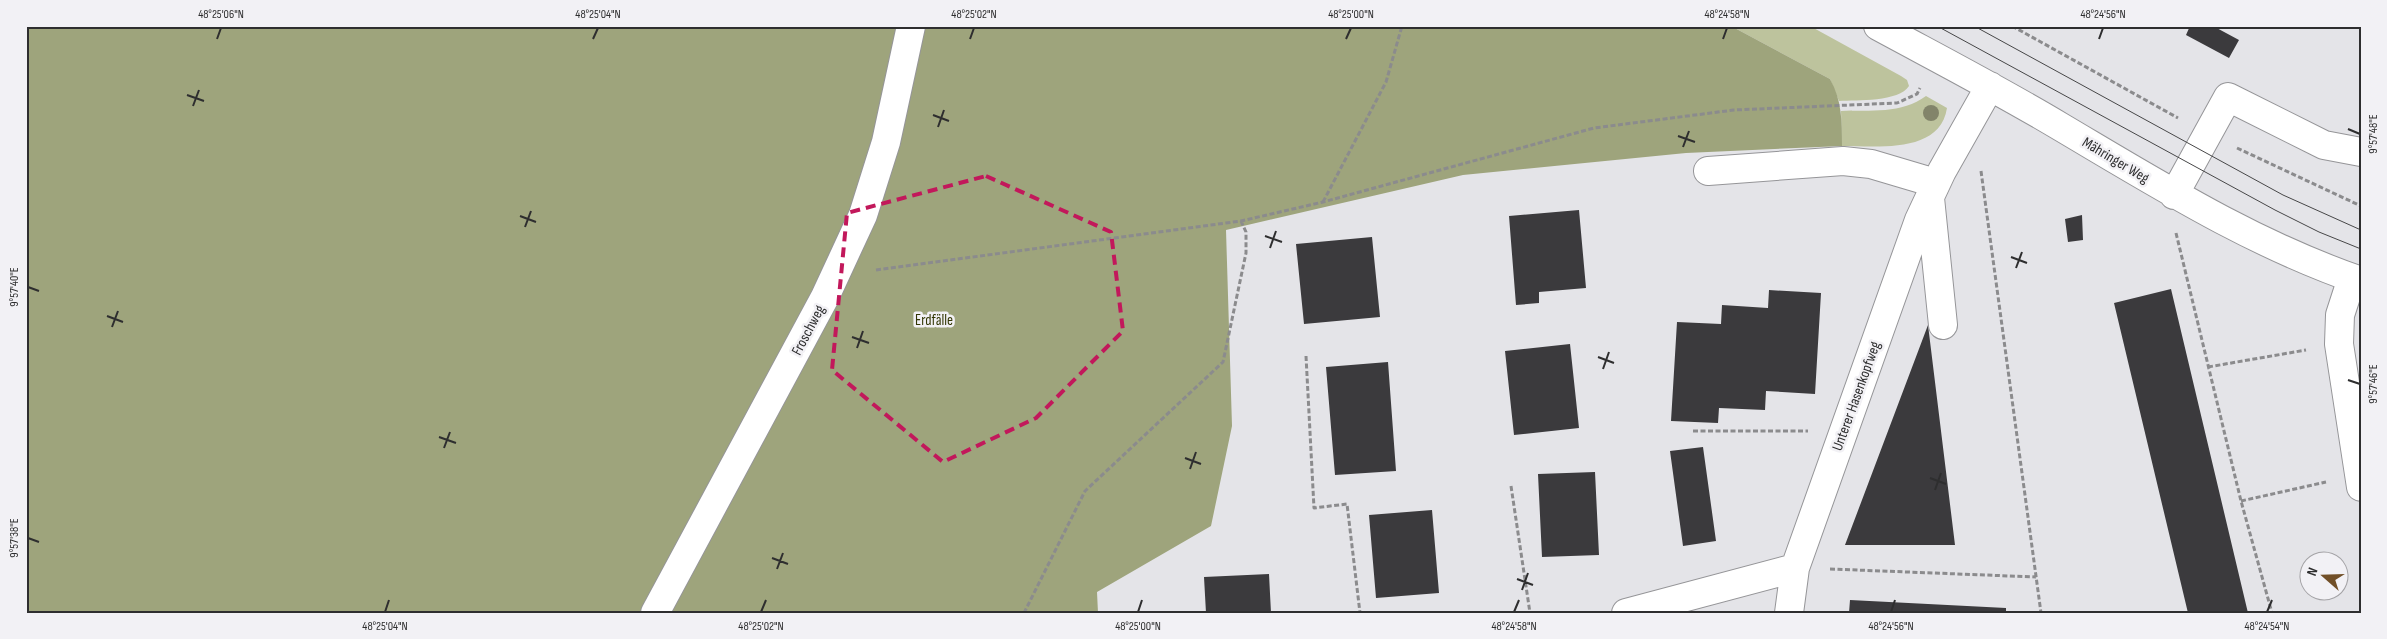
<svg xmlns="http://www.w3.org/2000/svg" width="2387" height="639" font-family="'Sofia Sans Condensed',sans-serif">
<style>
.green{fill:#bdc39d}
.forest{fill:#9ea47c}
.building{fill:#3b3a3d}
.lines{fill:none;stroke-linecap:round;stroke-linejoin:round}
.minor-casing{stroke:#959598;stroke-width:30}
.path{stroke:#8b8b8d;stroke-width:3;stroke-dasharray:5 2.5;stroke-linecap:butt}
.minor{stroke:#fff;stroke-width:28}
.tram{stroke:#474748;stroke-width:1}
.tree{fill:#82846a}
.marked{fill:none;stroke:#c2185b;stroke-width:4;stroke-dasharray:10 6;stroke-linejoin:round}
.ticks{fill:none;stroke:#2e2e2f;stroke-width:2}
.labels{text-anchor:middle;stroke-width:5;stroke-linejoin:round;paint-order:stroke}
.street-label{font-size:15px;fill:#2e2e2f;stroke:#f2f1f5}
.park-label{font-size:15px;fill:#323603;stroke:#f2f1f5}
.neatline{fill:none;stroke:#2e2e2f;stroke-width:2}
.ticks-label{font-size:12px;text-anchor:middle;fill:#2e2e2f}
</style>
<rect width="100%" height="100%" fill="#e4e4e8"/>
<!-- green -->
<path class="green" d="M1731,26h79l91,50 6,4 2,6c-10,16 -52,14 -70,15l-9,-22z
M1926,96l21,12c-7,46 -70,38 -105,38l-1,-35c29,-1 61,3 85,-15z"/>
<!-- forest -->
<path class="forest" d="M26,26h1705l99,53c12,21 12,43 12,67l-156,7 -223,22 -237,55 6,196 -21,100 -114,66 1,21h-1072z"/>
<!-- building -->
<path class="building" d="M2190,26h23l26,14 -10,18 -43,-23z
M1579,210l7,78 -47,4v11l-23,2 -7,-89z
M2082,215l1,25 -15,2 -3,-23z
M1372,237l8,80 -76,7 -8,-80z
M2171,289l77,324h-60l-74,-310z
M1769,290l52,3 -6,101 -49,-3 -1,19 -46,-2 -1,15 -47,-2 6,-99 44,2 1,-19 46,3z
M1928,325l27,220h-110z
M1570,344l9,84 -65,7 -9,-84z
M1388,362l8,109 -61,4 -9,-108z
M1703,447l13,94 -33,5 -13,-95z
M1595,472l4,83 -57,2 -4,-83z
M1432,510l7,83 -63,5 -7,-83z
M1269,574l2,39h-65l-2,-36z
M1850,600l156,8v5h-157z"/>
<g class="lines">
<!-- minor casing -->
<g class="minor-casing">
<path id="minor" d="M1878,26c61,33 123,65 183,101 98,58 192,117 300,154
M1708,171l135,-10 28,3 64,19
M2174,195l54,-98 96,48 37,7
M1930,198l13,127
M2352,278l-12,37 -1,29 22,143
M655,613l170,-316 38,-82 23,-73 25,-116
M1626,613l169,-45
M1789,613l6,-45 124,-348 23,-49 48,-85"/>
</g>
<!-- path -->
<path class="path" d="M2012,26l166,92
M2237,148l124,58
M1981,171l60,442
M1323,202l63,-120 16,-56
M2176,233l65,268 31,112
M876,270l365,-49 82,-19 271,-74 140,-18 163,-7 20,-9 3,-6
M1306,356l8,152 33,-4 13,109
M2208,367l98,-17
M1693,431h115
M1511,486l19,127
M2241,501l85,-19
M1830,569l206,8
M1024,613l61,-122 138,-129 23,-109v-21l-5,-11
M2358,613l3,-1"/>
<!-- minor -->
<use href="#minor" class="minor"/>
<!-- tram -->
<path class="tram" d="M1937,26l338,184 44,22 42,17
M1974,26l309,169 78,35"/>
</g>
<!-- trees -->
<circle class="tree" cx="1931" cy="113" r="8"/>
<!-- marked area -->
<path class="marked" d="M986,176l125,56 12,99 -87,87 -93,44 -111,-92 15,-157z"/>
<!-- ticks -->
<path class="ticks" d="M217,39l4,-11M593,39l5,-11M970,39l4,-11M1346,39l5,-11M1723,39l4,-11M2099,39l4,-11M187,95l17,6M193,106l6,-16M933,115l16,6M938,127l6,-17M2348,129l12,5M1678,136l17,6M1683,147l6,-16M520,216l16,6M525,227l6,-16M1265,236l17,6M1270,248l6,-17M2011,257l16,6M2016,268l6,-16M28,287l11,4M107,316l16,6M112,327l6,-16M852,337l17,6M857,348l6,-17M1598,357l16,6M1603,369l6,-17M2348,380l12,4M439,437l17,6M444,448l6,-16M1185,458l16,6M1190,469l6,-17M1930,478l16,6M1935,490l6,-17M28,538l11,4M772,558l16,6M777,569l6,-16M1517,579l16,6M1522,590l6,-17M385,612l4,-12M761,612l5,-12M1138,612l4,-12M1514,612l5,-12M1891,612l4,-12M2267,612l5,-12"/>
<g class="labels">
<!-- street labels -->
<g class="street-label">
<text transform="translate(2116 160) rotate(31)" y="5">Mähringer Weg</text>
<text transform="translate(808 330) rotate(-62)" y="5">Froschweg</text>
<text transform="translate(1856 396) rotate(-70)" y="5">Unterer Hasenkopfweg</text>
</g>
<!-- park labels -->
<g class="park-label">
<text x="934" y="325">Erdfälle</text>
</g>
</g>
<!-- border -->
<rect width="2387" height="639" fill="none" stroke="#f2f1f5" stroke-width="55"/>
<!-- north arrow -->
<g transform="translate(2324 576) rotate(290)"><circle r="24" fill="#f2f1f5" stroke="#a4a3a6"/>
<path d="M0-4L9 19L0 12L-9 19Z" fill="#714f27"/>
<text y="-8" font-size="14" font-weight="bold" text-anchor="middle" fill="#2e2e2f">N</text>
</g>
<rect x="28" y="28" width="2332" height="584" class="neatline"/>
<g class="ticks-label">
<text x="221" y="18">48°25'06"N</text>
<text x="598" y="18">48°25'04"N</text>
<text x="974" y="18">48°25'02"N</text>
<text x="1351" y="18">48°25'00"N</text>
<text x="1727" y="18">48°24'58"N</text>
<text x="2103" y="18">48°24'56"N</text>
<text transform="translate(2373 134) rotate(-90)" y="4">9°57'48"E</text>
<text transform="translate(14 287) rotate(-90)" y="4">9°57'40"E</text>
<text transform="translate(2373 384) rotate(-90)" y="4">9°57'46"E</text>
<text transform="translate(14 538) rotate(-90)" y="4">9°57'38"E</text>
<text x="385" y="630">48°25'04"N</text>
<text x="761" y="630">48°25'02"N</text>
<text x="1138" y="630">48°25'00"N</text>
<text x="1514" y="630">48°24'58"N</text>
<text x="1891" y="630">48°24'56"N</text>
<text x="2267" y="630">48°24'54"N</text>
</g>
</svg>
